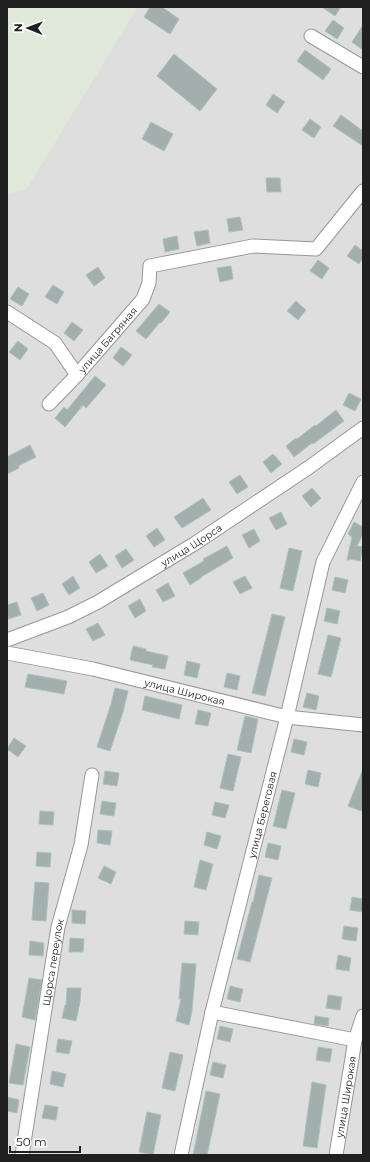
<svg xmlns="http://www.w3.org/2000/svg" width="370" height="1162" font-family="Montserrat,sans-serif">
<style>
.residential{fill:#dddedd}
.industrial{fill:#e0e9d9}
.building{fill:#a2afac;stroke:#a9c2be}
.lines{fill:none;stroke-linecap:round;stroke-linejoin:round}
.minor-casing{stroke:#979797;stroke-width:15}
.minor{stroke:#fff;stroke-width:13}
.labels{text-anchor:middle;stroke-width:3.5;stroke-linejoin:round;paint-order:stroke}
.street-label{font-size:10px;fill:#202020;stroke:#fff}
</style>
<rect width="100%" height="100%" fill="#e7f0f0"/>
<!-- residential -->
<path class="residential" d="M7,7h356v1148h-356z"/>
<!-- industrial -->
<path class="industrial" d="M7,7h131l-112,183 -19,4z"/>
<!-- building -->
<path class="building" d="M150,7h12l17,12 -9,15 -26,-17z
M322,7h19l-6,9z
M333,20l11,8 -7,11 -12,-8z
M363,25v25l-11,-8z
M305,50l26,19 -8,11 -26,-19z
M174,54l43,35 -17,22 -43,-35z
M273,94l12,8 -8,11 -11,-8z
M341,115l22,16v15l-30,-20z
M310,119l11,8 -7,11 -12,-8z
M151,122l22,12 -9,17 -22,-12z
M266,178h14l1,14h-14z
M240,217l3,13 -14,2 -2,-13z
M208,230l2,13 -13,3 -3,-14z
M177,236l2,13 -14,3 -2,-13z
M355,245l8,6v7l-4,6 -12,-8z
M318,260l11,8 -7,11 -12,-8z
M231,266l2,13 -13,3 -3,-14z
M98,267l7,11 -11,8 -8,-11z
M53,285l11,7 -7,12 -12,-7z
M18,287l11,7 -7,12 -12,-7z
M296,301l10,9 -8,10 -11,-9z
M159,304l11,8 -9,11 -1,-1 -14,17 -10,-8z
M72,322l11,8 -9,11 -10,-8z
M18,341l10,8 -8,11 -11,-8z
M121,347l11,8 -9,11 -10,-8z
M95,376l11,9 -20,23 -3,-3 -18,22 -10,-9 9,-11 3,3z
M349,393l12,6 -6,12 -12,-6z
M336,410l8,11 -31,23 -1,-1 -18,14 -8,-11 10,-8 1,1 18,-14 1,1z
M30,445l6,12 -18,9 1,2 -12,6v-17z
M273,454l9,10 -11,9 -8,-11z
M240,475l8,12 -11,7 -8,-12z
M312,488l9,10 -10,9 -9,-11z
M203,498l8,12 -29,18 -8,-11z
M281,512l6,12 -11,6 -7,-12z
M354,522l9,5v7l-6,12 6,1 -3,14 -10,-2 -1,1h-2l5,-23 -4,-3z
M157,528l8,12 -11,7 -8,-11z
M254,529l6,12 -11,7 -7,-13z
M227,546l6,12 -32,19v1l-11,7 -7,-12 21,-12 -1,-2z
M289,548l13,3 -9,40 -13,-3z
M126,549l8,11 -12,8 -7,-12z
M100,554l8,12 -12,7 -7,-11z
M73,576l7,12 -11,7 -7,-11z
M245,576l7,12 -12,6 -7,-12z
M335,577l13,3 -3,13 -13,-3z
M168,583l7,13 -12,6 -7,-12z
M43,593l6,12 -12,6 -6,-13z
M140,599l6,12 -11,7 -7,-12z
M17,602l4,13 -13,4 -1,-14z
M327,608l13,3 -3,13 -13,-3z
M272,614l13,3 -20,79 -13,-3z
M98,623l7,12 -12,6 -7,-12z
M328,635l13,3 -10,39 -13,-3z
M133,646l13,3v2l22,5 -3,13 -13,-2 1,-2 -23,-5z
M187,661l13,3 -3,14 -13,-3z
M227,673l13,3 -3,14 -13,-3z
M28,674l39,7 -3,13 -39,-7z
M115,688l13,3 -5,21 -13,39 -13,-4 14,-43z
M307,693l12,3 -3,14 -13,-3z
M145,696l37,9 -3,14 -37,-9z
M198,710l13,3 -3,13 -13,-2z
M245,716l13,3 -7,34 -14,-3z
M14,738l12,8 -8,11 -11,-8z
M294,739l13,3 -3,13 -13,-3z
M228,754l13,3 -8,34 -13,-3z
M363,769v37l-2,5 -13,-5z
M308,770l13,3 -3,14 -13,-3z
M105,771l14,2 -2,13 -14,-2z
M282,790l13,3 -9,36 -13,-3z
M102,801l14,2 -2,13 -14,-2z
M215,802l14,3 -4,13 -13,-3z
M40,811l14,1 -1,13 -14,-1z
M98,830l14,1 -2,14 -13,-2z
M207,832l14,4 -4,13 -13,-4z
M268,843l13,3 -3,14 -13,-3z
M37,852l14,1 -1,14 -14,-1z
M200,860l13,4 -7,26 -12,-3z
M104,866l12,6 -5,12 -13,-6z
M259,875l13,3 -22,84 -13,-3 15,-57h1z
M35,882l14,1 -3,38 -14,-1z
M352,897l11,2v13l-13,-2z
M72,910l14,1 -1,13 -13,-1z
M185,921l14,1 -1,13 -14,-1z
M344,926l14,2 -2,13 -14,-2z
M70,938l14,1 -1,13h-14z
M30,941l14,2 -1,13 -14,-1z
M338,955l13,3 -2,13 -13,-2z
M182,963l14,1 -4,47 -3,14 -13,-4 5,-22h-2z
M29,978l13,2 -7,40 -13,-3z
M230,986l13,3 -3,13 -13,-3z
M67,988h14l-1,14 -4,19 -14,-3 3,-13h1z
M328,995l14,2 -2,13 -14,-2z
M315,1016l14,2 -1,8 -14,-2z
M220,1026l13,3 -3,13 -13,-3z
M58,1039l14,2 -3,13 -13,-2z
M16,1044l14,3 -7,38 -14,-2z
M318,1047l14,2 -2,13 -14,-2z
M170,1052l13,3 -8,36 -13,-3z
M213,1062l13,3 -3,13 -13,-3z
M52,1071l14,3 -3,13 -13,-3z
M312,1082l14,3 -9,63 -14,-2z
M206,1091l14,3 -11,52 -2,9h-14z
M7,1097l12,3 -2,13 -10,-2z
M45,1105l13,2 -2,13 -14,-2z
M147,1112l14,3 -8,40 -14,-3z"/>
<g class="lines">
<!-- minor casing -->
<g class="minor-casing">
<g id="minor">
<path d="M311,36l52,31"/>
<path d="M7,312l48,31 22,32"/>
<path id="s1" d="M49,404l28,-29 66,-76 6,-16 1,-17 103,-20 63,3 47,-58"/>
<path id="s2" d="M7,640l61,-23 30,-15 96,-58 114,-76 55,-40"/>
<path id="s3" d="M7,653l86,16 194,48 76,8"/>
<path d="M212,1012l143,28"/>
<path id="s4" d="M22,1155l36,-228 23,-82 11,-70"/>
<path id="s5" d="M181,1155l31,-143 75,-295 36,-155 40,-80"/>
<path id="s6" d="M336,1155l19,-115 8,-24"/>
</g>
</g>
<!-- minor -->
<use href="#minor" class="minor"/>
</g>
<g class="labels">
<!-- street labels -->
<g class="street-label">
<text dy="4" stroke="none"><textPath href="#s1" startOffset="87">улица Багряная</textPath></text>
<text dy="4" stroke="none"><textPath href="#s2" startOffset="208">улица Щорса</textPath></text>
<text dy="4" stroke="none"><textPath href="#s3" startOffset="182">улица Широкая</textPath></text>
<text dy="4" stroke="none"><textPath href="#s5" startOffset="350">улица Береговая</textPath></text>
<text dy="4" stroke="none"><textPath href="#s4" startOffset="195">Щорса переулок</textPath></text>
<text dy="4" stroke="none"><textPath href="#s6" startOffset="59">улица Широкая</textPath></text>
</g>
</g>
<!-- border -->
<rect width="370" height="1162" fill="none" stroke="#202020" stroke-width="16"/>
<!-- north arrow -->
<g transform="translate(28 28) rotate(271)" stroke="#ffffff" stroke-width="3" paint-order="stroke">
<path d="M0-3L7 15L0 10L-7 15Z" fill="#202020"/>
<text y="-6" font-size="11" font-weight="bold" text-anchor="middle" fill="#202020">N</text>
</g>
<!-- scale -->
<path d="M10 1146v6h70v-6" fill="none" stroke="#202020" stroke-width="2"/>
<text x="16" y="1146" font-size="12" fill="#202020" stroke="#ffffff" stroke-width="3" paint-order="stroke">50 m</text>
</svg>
